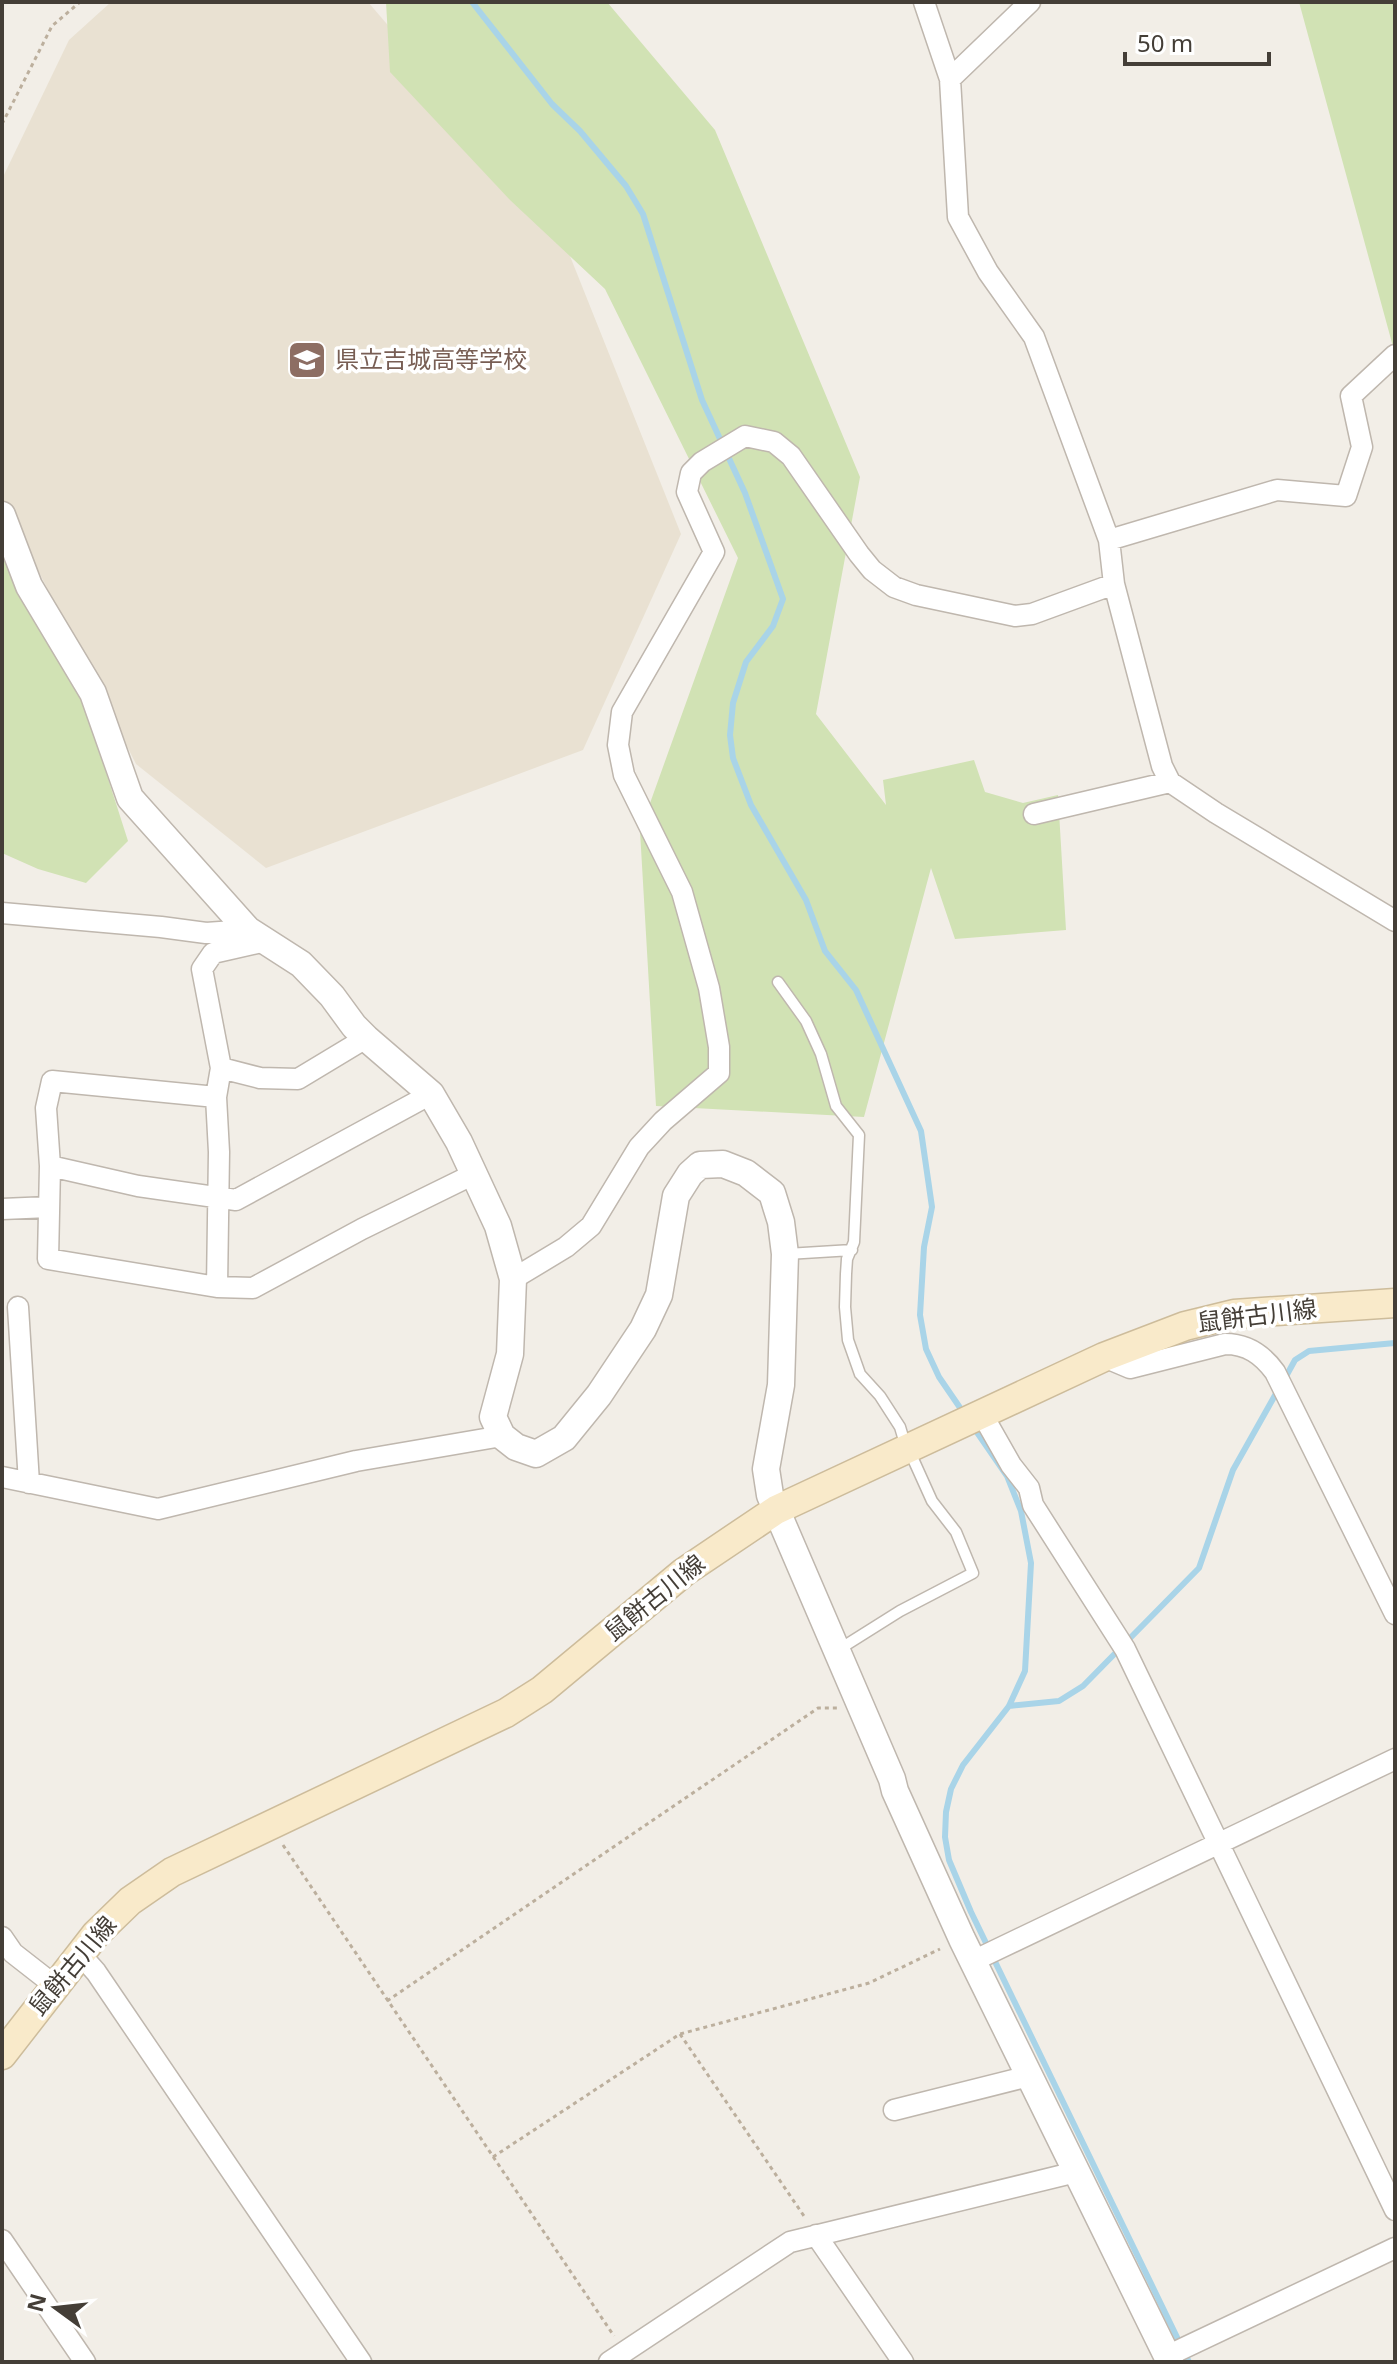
<svg xmlns="http://www.w3.org/2000/svg" width="1397" height="2364" font-family="'Noto Sans','Noto Sans JP',sans-serif">
<style>
.education{fill:#e9e1d2}
.green{fill:#d1e2b4}
.lines{fill:none;stroke-linecap:round;stroke-linejoin:round}
.stream{stroke:#a9d4e8;stroke-width:6}
.service-casing{stroke:#bfb7ae;stroke-width:13}
.minor-casing{stroke:#bfb7ae;stroke-width:23}
.tertiary-casing{stroke:#bfb7ae;stroke-width:29}
.secondary-casing{stroke:#cdbc9b;stroke-width:31}
.path{stroke:#bcaf9d;stroke-width:3;stroke-dasharray:4 4;stroke-linecap:butt}
.service{stroke:#fff;stroke-width:10}
.minor{stroke:#fff;stroke-width:20}
.tertiary{stroke:#fff;stroke-width:26}
.secondary{stroke:#f9eaca;stroke-width:28}
.labels{text-anchor:middle;stroke-width:7;stroke-linejoin:round;paint-order:stroke}
.education-label{font-size:24px;fill:#785e54;stroke:#fff;text-anchor:start}
.street-label{font-size:24px;fill:#443e37;stroke:#fff}
</style>
<rect width="100%" height="100%" fill="#f2eee7"/>
<!-- education -->
<path class="education" d="M111,2h257l188,219 125,313 -98,216 -317,118 -130,-104 -134,-265v-320l67,-139z"/>
<!-- green -->
<path class="green" d="M386,2h221l108,128 145,347 -44,237 70,91 -3,-25 91,-20 11,32 38,11 35,-8 8,135 -111,9 -24,-71 -67,249 -208,-11 -16,-275 98,-273 -133,-269 -95,-89 -120,-128z
M1299,2h96v352z
M2,543l78,148 48,150 -42,42 -48,-14 -36,-16z"/>
<g class="lines">
<!-- stream -->
<path class="stream" d="M472,2l80,102 28,27 46,55 17,28 59,186 43,93 38,106 -10,27 -27,36 -13,41 -3,32 3,23 18,47 55,95 19,51 31,39 65,141 11,76 -8,40 -4,68 6,34 13,28 26,38
M1284,1380l11,-20 14,-9 86,-8
M974,1428l33,48 14,35 10,52 -6,108 -16,35 -46,59 -12,24 -5,23 -1,25 4,23 22,52 218,450
M1009,1706l50,-5 24,-15 116,-118 34,-98 45,-80"/>
<!-- service casing -->
<g class="service-casing">
<path id="service" d="M778,982l28,39 15,33 15,52 23,29 -5,107 -7,17 -1,15 -1,33 3,33 12,34 20,22 20,31 3,10
M787,1254l65,-4
M838,1650l62,-39 73,-38 -17,-41 -24,-31 -23,-51"/>
</g>
<!-- minor casing -->
<g class="minor-casing">
<path id="minor" d="M924,2l26,77 8,138 30,55 46,65 75,203 5,44 48,182 8,16 46,31 179,108
M950,79l80,-77
M1109,540l168,-50 69,6 16,-49 -11,-51 44,-41
M1034,814l136,-32
M2,913l159,14 45,6 42,-3
M221,1068l39,10 38,1 68,-41
M216,1097l5,-29 -19,-99 11,-16 53,-12
M50,1166l88,20 98,14 195,-106
M2,1209l47,-2
M513,1279l53,-32 25,-21 48,-79 24,-26 56,-48v-26l-10,-59 -27,-96 -58,-117 -6,-30 4,-33 92,-160 -27,-60 4,-19 11,-11 43,-26 29,6 17,14 68,98 13,16 22,17 22,8 99,21 17,-2 82,-30
M217,1287l2,-135 -3,-55 -164,-16 -6,27 4,58 -2,93 169,28 36,1 109,-59 112,-55
M18,1307l11,176
M1104,1357l26,11 95,-24c22,0 37,10 50,28l120,242
M982,1414l29,51 18,23 4,17 92,144 270,561
M2,1477l156,32 198,-48 146,-25
M2,1937l11,16 41,32
M80,1954l16,18 265,390
M973,1961l422,-202
M894,2110l135,-34
M816,2235l87,127
M2,2240l83,122
M1167,2356l228,-108
M609,2362l181,-120 286,-70"/>
</g>
<!-- tertiary casing -->
<g class="tertiary-casing">
<path id="tertiary" d="M2,515l27,71 64,107 37,105 118,132 53,34 31,32 22,30 12,12 65,56 28,48 39,84 15,53 -3,75 -17,63 9,19 14,11 20,7 28,-16 35,-43 44,-66 16,-34 17,-99 14,-22 10,-9 23,-1 23,9 26,20 9,29 4,32 -4,131 -15,84 4,26 122,284 3,12 67,148 208,423"/>
</g>
<!-- secondary casing -->
<g class="secondary-casing">
<path id="secondary" d="M2,2055l94,-121 34,-33 42,-29 334,-159 36,-23 142,-118 92,-62 328,-153 81,-31 49,-12 161,-11"/>
</g>
<!-- path -->
<path class="path" d="M2,124l50,-98 28,-24
M283,1845l331,491
M387,2001l431,-293h19
M680,2034l126,185
M493,2157l187,-123 189,-51 71,-34"/>
<!-- service -->
<use href="#service" class="service"/>
<!-- minor -->
<use href="#minor" class="minor"/>
<!-- tertiary -->
<use href="#tertiary" class="tertiary"/>
<!-- secondary -->
<use href="#secondary" class="secondary"/>
</g>
<!-- icons -->
<defs>
<g id="school-square" transform="scale(2)"><rect x="-9" y="-9" width="18" height="18" rx="4" fill="#8d6e63" stroke="#fff"/><path d="M0-5L7-2L0 1L-7-2ZM-4 1L0 2.5L4 1V4Q0 6-4 4Z" fill="#fff"/></g>
</defs>
<g fill-rule="evenodd">
<use href="#school-square" x="307" y="360"/>
</g>
<g class="labels">
<!-- education labels -->
<g class="education-label">
<text x="335" y="368">県立吉城高等学校</text>
</g>
<!-- street labels -->
<g class="street-label">
<text transform="translate(1257 1316) rotate(-7)" y="8">鼠餅古川線</text>
<text transform="translate(655 1598) rotate(-39)" y="8">鼠餅古川線</text>
<text transform="translate(73 1966) rotate(-50)" y="8">鼠餅古川線</text>
</g>
</g>
<!-- border -->
<rect width="1397" height="2364" fill="none" stroke="#443e37" stroke-width="8"/>
<!-- north arrow -->
<g transform="translate(56 2308) rotate(285)" stroke="#ffffff" stroke-width="6" paint-order="stroke">
<path d="M0-6L14 30L0 20L-14 30Z" fill="#443e37"/>
<text y="-12" font-size="22" font-weight="bold" text-anchor="middle" fill="#443e37">N</text>
</g>
<!-- scale -->
<path d="M1125 52v12h144v-12" fill="none" stroke="#443e37" stroke-width="4"/>
<text x="1137" y="52" font-size="24" fill="#443e37" stroke="#ffffff" stroke-width="6" paint-order="stroke">50 m</text>
</svg>
